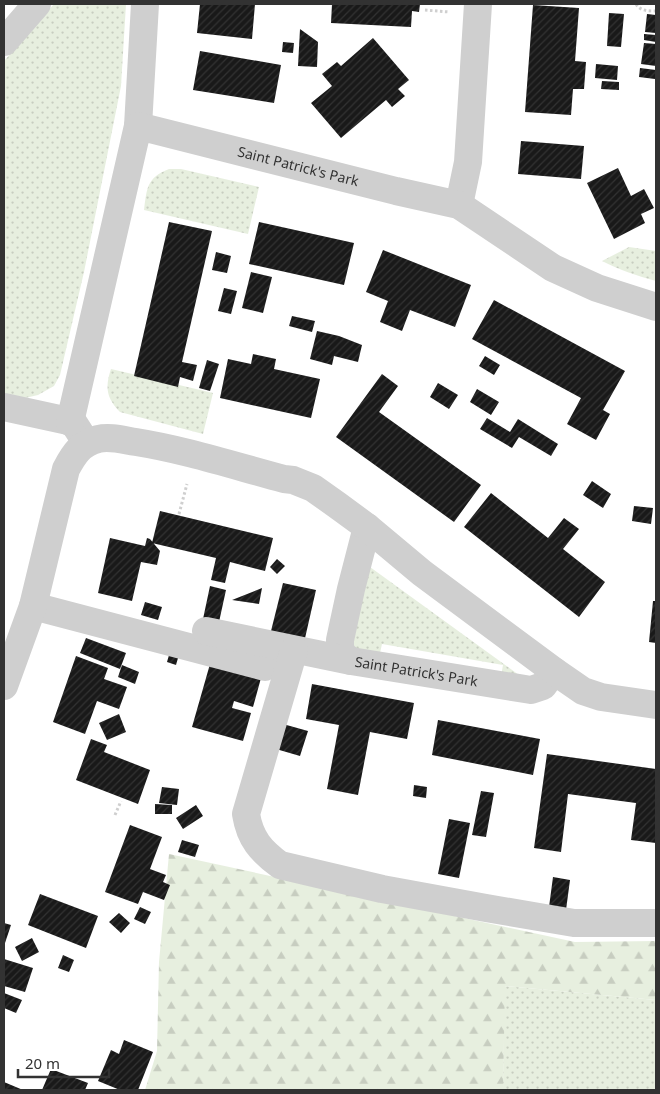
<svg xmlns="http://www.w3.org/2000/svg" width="660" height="1094" font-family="'Noto Sans',sans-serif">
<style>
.grass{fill:url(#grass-dots)}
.forest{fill:url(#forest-firs)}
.building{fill:url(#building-hatch)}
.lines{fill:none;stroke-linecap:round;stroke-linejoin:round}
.path{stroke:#cfcfcf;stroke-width:3;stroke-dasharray:2.5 2.5;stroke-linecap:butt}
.minor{stroke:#cfcfcf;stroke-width:28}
.labels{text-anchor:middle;stroke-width:5;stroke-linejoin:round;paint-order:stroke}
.street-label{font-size:14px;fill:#323232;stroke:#fff}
</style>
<defs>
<pattern id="grass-dots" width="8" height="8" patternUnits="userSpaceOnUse" patternTransform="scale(1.25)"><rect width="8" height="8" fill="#e7efdf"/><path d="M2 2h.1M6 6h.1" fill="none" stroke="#c7cdc0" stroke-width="1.8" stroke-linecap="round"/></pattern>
<pattern id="forest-firs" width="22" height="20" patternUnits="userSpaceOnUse" patternTransform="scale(1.25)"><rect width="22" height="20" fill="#e7efdf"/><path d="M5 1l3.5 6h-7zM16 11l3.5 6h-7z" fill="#c7cdc0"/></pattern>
<pattern id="building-hatch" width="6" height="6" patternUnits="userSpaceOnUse" patternTransform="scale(1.25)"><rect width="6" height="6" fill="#191919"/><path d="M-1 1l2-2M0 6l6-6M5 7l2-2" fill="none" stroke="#323232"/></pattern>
</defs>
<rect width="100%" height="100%" fill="#fff"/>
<!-- grass -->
<path class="grass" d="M54,4h72l-5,82 -37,186 -24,103 -6,11 -16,9 -13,3 -21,-3v-334z
M169,169h12l78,18 -11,47 -104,-24c3,-21 2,-32 25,-41z
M629,247l27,4v30c-19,-5 -36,-11 -54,-20z
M111,369l102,24 -10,41 -83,-22c-14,-14 -15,-25 -9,-43z
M370,567l153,111 -22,-2 2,-11 -121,-21 -2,9 -26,-5 -2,-5z
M504,986l152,14v90h-153z"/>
<!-- forest -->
<path class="forest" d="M169,854l406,88 81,-1v59l-151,-14 -2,104h-358l12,-39 2,-89z"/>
<!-- building -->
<path class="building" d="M200,4h55l-3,35 -55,-6z
M332,4h88l-1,8 -7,-1 -1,16 -80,-4z
M533,5l46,3 -4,53 11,1 -2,27h-11l-2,26 -46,-3z
M609,13l15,1 -3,33 -14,-1z
M647,14l9,1v18l-11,-1z
M300,29l18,13 -1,25 -19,-1z
M644,34l12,1v7l-12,-2z
M373,38l36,42 -11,9 7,7 -13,11 -6,-7 -45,38 -30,-35 21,-17 -10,-12 15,-12 4,4z
M283,42l11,1 -1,10 -11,-1z
M644,43l12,1v22l-15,-2z
M200,51l81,14 -7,38 -81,-13z
M596,64l22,2 -1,14 -22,-2z
M640,68l16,2 -1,9 -16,-2z
M602,81l17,1v8l-18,-1z
M521,141l63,5 -3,33 -63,-5z
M618,168l13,28 13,-7 10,19 -13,6 4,9 -31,16 -27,-56z
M169,222l43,9 -30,131 15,3 -4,16 -13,-4 -2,10 -44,-11z
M259,222l95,21 -10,42 -95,-21z
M383,250l88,35 -16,42 -45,-17 -8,21 -22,-9 8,-21 -22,-9z
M216,252l15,4 -4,17 -15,-3z
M251,272l21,5 -9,36 -21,-5z
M224,288l13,3 -6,23 -13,-3z
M494,300l131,71 -22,39 7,4 -14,26 -29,-16 14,-26 -109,-59z
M292,316l23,5 -3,11 -23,-6z
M317,331l22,5 23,9 -4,17 -24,-6 -2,9 -22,-6z
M253,354l23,5 -2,10 46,10 -9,39 -91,-20 8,-39 23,5z
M485,356l15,9 -6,10 -15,-9z
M207,360l12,4 -9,27 -11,-3z
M382,374l16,12 -19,26 102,73 -27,37 -118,-85z
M438,383l20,12 -9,14 -19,-12z
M477,389l22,13 -8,13 -21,-13z
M487,418l23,14 8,-13 40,25 -7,12 -32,-19 -7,11 -32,-19z
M592,481l19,13 -8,14 -20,-13z
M491,493l57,45 16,-20 15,11 -16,20 42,33 -26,35 -115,-90z
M634,506l19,2 -2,16 -19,-3z
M160,511l113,27 -8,33 -35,-9 -5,21 -14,-3 5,-22 -64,-15z
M110,538l35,8 2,-8 3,1 10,12 -3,14 -16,-3 -9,39 -34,-8z
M277,559l8,7 -8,8 -7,-7z
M283,583l33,7 -13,57 -34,-8z
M210,586l16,4 -7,32 -16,-3z
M262,588l-3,16 -27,-4z
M653,601h3v42l-7,-1z
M145,602l17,5 -4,13 -17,-5z
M86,638l40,15 -6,16 -40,-16z
M169,655l9,3 -2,7 -9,-3z
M76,656l32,12 -4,11 23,8 -8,22 -22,-8 -12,33 -32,-12z
M210,664l51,14 -8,29 -19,-6 -2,7 19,5 -8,28 -51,-14z
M122,665l17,7 -4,12 -17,-7z
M312,684l102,19 -7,36 -37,-7 -12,63 -31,-6 12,-64 -33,-6z
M119,714l7,18 -19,8 -8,-17z
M438,720l102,19 -7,36 -101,-20z
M283,724l25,7 -8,25 -24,-7z
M91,739l16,6 -3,7 46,18 -12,34 -62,-24z
M547,754l109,15v74l-25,-3 5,-37 -68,-9 -7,58 -27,-4z
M414,785l13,2 -1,11 -13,-2z
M162,787l17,2 -2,16 -18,-2z
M481,791l13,2 -8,44 -14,-2z
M155,804l17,1v9h-17z
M196,805l7,11 -20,13 -7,-11z
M449,819l21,4 -11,55 -21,-4z
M130,825l32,12 -12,32 16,6 -3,7 7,3 -6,15 -21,-8 -5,12 -33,-12z
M182,840l17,5 -4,12 -17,-5z
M553,877l17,3 -4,30 -17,-3z
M40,894l58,22 -12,32 -58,-23z
M140,907l11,5 -6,12 -11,-5z
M119,913l11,10 -9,10 -12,-11z
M4,923l7,2 -7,21z
M32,938l7,14 -17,9 -7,-14z
M63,955l11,5 -5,12 -11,-4z
M4,959l29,9 -8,24 -21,-6z
M4,993l18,7 -6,13 -12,-5z
M124,1040l29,12 -15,38h-18l-22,-9 13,-31 8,4z
M51,1069l37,14 -3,7h-43z
M4,1082l19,8h-19z"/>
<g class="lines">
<!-- path -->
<path class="path" d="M636,4c4,7 12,7 20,7
M425,10l24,2
M179,514l8,-30
M115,815l6,-14"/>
<!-- minor -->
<g class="minor">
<path d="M4,42l33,-38"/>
<path d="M138,126l7,-122"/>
<path d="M459,205l9,-43 10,-158"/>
<path d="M4,407l69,15 9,14"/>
<path id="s1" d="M70,422l68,-296 258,65 63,14 94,63 44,20 59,19"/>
<path id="s2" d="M367,527l-16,62 -11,51v9l4,7 7,5 180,29 12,-4 11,-15"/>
<path d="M33,606l232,61"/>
<path d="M206,631l145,30"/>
<path d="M294,650l-48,164c4,25 15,37 34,51l102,24 104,19 88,15h82"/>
<path d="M4,686l29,-80 33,-137c8,-15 14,-25 32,-30 12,-3 25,1 38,3 50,8 99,24 148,37l9,1 20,8 24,17 30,22 55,46 132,98 29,20 18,6 55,8"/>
</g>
</g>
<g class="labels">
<!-- street labels -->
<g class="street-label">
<text dy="5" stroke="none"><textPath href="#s1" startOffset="469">Saint Patrick's Park</textPath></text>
<text dy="5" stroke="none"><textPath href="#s2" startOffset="208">Saint Patrick's Park</textPath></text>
</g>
</g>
<!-- border -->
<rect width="660" height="1094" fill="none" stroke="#323232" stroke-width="10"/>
<!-- scale -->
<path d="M18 1069v8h91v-8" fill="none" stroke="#323232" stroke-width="2.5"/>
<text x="25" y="1069" font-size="15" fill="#323232" stroke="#ffffff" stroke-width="4" paint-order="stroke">20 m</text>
</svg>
